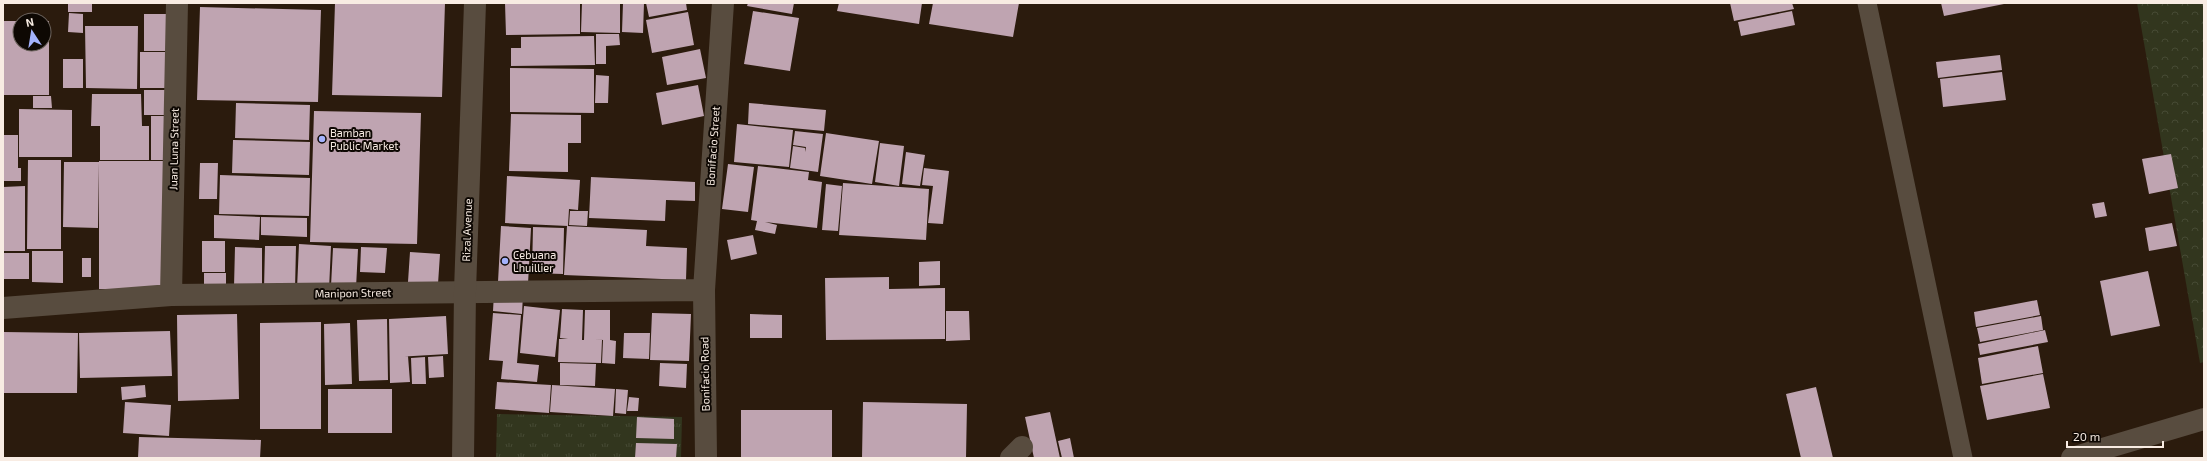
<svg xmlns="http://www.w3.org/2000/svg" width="2207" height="461" font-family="'Exo 2',sans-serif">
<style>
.grass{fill:url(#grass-tufts)}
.forest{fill:url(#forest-crowns)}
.building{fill:#bfa4b1}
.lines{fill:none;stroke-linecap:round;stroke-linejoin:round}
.service{stroke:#584c3f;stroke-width:19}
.minor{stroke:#584c3f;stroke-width:22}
.tertiary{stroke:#584c3f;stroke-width:22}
.poi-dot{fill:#a3b2fc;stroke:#0e0803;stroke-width:1.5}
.labels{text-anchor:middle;stroke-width:4;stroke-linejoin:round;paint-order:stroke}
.poi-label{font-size:11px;fill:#f8ece3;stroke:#0e0803;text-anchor:start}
.street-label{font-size:11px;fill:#f8ece3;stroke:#0e0803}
</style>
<defs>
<pattern id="grass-tufts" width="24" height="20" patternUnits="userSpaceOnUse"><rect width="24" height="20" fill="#32361e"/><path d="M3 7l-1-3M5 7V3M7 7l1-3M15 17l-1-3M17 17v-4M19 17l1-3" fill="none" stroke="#464a34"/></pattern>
<pattern id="forest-crowns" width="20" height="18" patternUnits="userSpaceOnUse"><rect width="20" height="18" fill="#32361e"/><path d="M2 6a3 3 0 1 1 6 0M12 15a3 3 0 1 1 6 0" fill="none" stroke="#464a34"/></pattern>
</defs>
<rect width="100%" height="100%" fill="#2b1b0d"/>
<!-- grass -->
<path class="grass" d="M497,414l185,3 -1,41h-185z"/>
<!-- forest -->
<path class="forest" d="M2137,3h67v359l-4,1z"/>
<!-- building -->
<path class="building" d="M68,3h24v9h-24z
M335,3h110l-3,94 -110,-2z
M505,3h75v31l-74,1z
M582,3h38v30l-39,-1z
M623,3h21l-1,30 -21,-1z
M646,3h40l1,7 -38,7z
M748,3h46l-2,11 -45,-8z
M839,3h83l-3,21 -82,-13z
M933,3h86l-6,34 -84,-13z
M1730,3h62l2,6 -60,12z
M1941,3h63v1l-60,12z
M200,7l121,3 -3,92 -121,-2z
M753,11l46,7 -9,53 -46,-7z
M1792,11l3,14 -54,11 -3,-14z
M688,12l6,33 -42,8 -6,-33z
M69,13l14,1v19l-15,-1z
M144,14h30v37h-30z
M3,21h17v23h24v-23h5v74h-46z
M85,26h53l-1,63 -51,-1z
M596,34h23l1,11 -14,1v18h-10z
M594,36l1,29 -84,1v-18h10v-11z
M700,49l6,29 -39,7 -5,-28z
M140,52h33v36h-33z
M2000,55l2,15 -64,8 -2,-16z
M63,59h20v29h-20z
M510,68l84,1v44l-84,-1z
M2002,72l4,28 -63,7 -3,-28z
M596,75l13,1 -1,27h-13z
M698,85l6,31 -42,9 -6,-32z
M144,90h30v25h-30z
M92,94h49l1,32h7v34h-49v-34h40h-49z
M33,96h18l1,12h-19z
M236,103l74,2 -1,35 -74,-2z
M749,103l77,7 -2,21 -76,-7z
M19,109l53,1v47h-53z
M314,111l107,2 -4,131 -107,-2z
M511,114l70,1v28h-13v29l-59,-1z
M151,116h23v44h-23z
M737,124l56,6 -4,37 -55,-5z
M795,131l28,3 -5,38 -28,-4 3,-22 12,2v4l1,-5 -13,-2z
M826,133l53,8 -7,43 -52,-8z
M3,135h15v33h3v13h-18z
M233,140l77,2 -1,33 -77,-2z
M880,143l24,3 -5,40 -24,-4z
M906,152l19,3 -5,31 -18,-2z
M2171,154l7,34 -29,6 -7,-35z
M28,160h33v89h-34z
M99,161h64v128h-64z
M64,162h35l-1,66 -35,-1z
M200,163h18l-1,36h-18z
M728,164l26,3 -6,45 -26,-3z
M758,166l51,6 -1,8 14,2 -5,46 -52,-6 12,3 -2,9 -20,-4 2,-9 -6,-1z
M924,168l25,3 -6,53 -15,-1 5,-37 -11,-1z
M220,175l90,3 -1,38 -90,-2z
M507,176l73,4 -2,30 -9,-1 -1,17 -63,-3z
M591,177l104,5v19l-29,-1 -1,21 -76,-3z
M843,183l86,6 -3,51 -87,-5z
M826,184l16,2 -4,45 -16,-1z
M25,186v65h-22v-64z
M2104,202l3,14 -12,2 -3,-14z
M570,211h18l-1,15 -18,-1z
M214,215l46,2 -1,23 -45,-2z
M261,217l46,1v19l-46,-2z
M2172,223l5,23 -28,5 -4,-23z
M501,226l30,2 -3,56 -30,-2z
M567,226l80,4 -1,16 41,2 -1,32 -122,-5z
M533,227l31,1 -1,46 -31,-1z
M753,235l4,19 -26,6 -4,-20z
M202,241h23v31h-23z
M299,244l32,2 -2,44 -32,-1z
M265,246h31l-1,44 -31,-1z
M235,247l27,1v39h-28z
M361,247l26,1 -2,25 -25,-1z
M333,248l25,1 -2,39 -25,-2z
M32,251h31v32l-31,-1z
M410,252l30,2 -2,30 -30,-2z
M3,253h26v26h-26z
M82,258h9v19h-9z
M940,261v24l-21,1v-24z
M2148,271l12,55 -49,10 -11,-55z
M204,273h22v17h-22z
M889,277v12l56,-1v51l-119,1 -1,-62z
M494,293l29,1 -1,20 -29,-3z
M2037,300l3,15 -64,12 -2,-15z
M524,306l36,4 -5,47 -35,-4z
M562,309l21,1 -1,30h2l1,-30h25v30l6,1 -1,23 -13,-1 1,-23 -10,-1 9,1 -1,23 -43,-1 1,-23h9l-8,-1z
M946,311h23l1,29 -24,1z
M493,313l28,2 -4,48 22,2 -2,17 -36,-3 2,-18 -14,-1z
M652,313l39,1 -2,47 -39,-1z
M237,314l2,85 -61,2 -1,-86z
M750,314l32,1v23h-32z
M446,316l2,38 -52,3 12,-1 2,26 -20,1 -1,-64z
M2041,316l2,14 -63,12 -3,-14z
M387,319l1,61 -29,1 -2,-61z
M321,322v107h-61v-106z
M350,323l2,61 -27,1 -1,-61z
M2045,330l3,12 -68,13 -2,-11z
M170,331l2,45 -92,2 -1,-45z
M3,332l75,1 -1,60h-74z
M624,333h26l-1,26 -26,-1z
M2038,346l5,27 -61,11 -4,-26z
M443,356l1,21 -15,1 -1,-21z
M425,357l1,27h-14l-1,-26z
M560,363l36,1 -1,22 -35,-1z
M660,363l27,1 -1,24 -27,-2z
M2043,374l7,34 -63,12 -7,-34z
M497,382l54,3 -2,28 -54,-4z
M145,385l1,12 -24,3 -1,-13z
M552,385l63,4 -2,27 -63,-4z
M1816,387l17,71h-32l-15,-64z
M328,389h64v44h-64z
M616,389l12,1 -2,24 -11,-1z
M629,397l10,1 -1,13h-11z
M125,402l46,3 -2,31 -46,-3z
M863,402l104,2 -1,54h-104z
M741,410h91v48h-91z
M1050,412l10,46h-26l-9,-41z
M637,417l37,2v20l-38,-1z
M139,437l122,3 -1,18h-122z
M1070,438l4,20h-12l-4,-17z
M636,443l41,1 -1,14h-41z"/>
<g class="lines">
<!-- service -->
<path class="service" d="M1867,3l96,455"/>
<!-- minor -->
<path class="minor" d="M171,295l6,-292
M3,308l168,-13 533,-5
M706,458l-2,-168 19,-287
M1011,458l11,-11
M2072,458l132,-39"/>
<!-- tertiary -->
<path class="tertiary" d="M463,458l2,-167 10,-288"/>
</g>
<!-- markers -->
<g class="poi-dot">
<circle cx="322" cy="139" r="4"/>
<circle cx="505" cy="261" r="4"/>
</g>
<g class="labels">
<!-- poi labels -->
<g class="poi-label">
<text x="330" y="137">Bamban<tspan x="330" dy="13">Public Market</tspan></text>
<text x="513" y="259">Cebuana<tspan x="513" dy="13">Lhuillier</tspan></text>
</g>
<!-- street labels -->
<g class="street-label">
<text transform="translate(713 146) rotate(-86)" y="4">Bonifacio Street</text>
<text transform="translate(174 149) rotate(-89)" y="4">Juan Luna Street</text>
<text transform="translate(467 230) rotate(-88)" y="4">Rizal Avenue</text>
<text transform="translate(353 293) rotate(-1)" y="4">Manipon Street</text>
<text transform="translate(705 374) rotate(-91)" y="4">Bonifacio Road</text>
</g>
</g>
<!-- border -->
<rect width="2207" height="461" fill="none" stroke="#f8ece3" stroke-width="8"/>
<!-- north arrow -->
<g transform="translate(32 32) rotate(348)"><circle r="19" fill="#0e0803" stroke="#6c635d"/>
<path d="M0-3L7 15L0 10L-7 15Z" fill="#a3b2fc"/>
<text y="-6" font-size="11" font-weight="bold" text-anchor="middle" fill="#f8ece3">N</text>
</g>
<!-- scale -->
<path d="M2067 441v6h96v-6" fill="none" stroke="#f8ece3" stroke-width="2"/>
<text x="2073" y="441" font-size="12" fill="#f8ece3" stroke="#0e0803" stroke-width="3" paint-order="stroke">20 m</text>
</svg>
